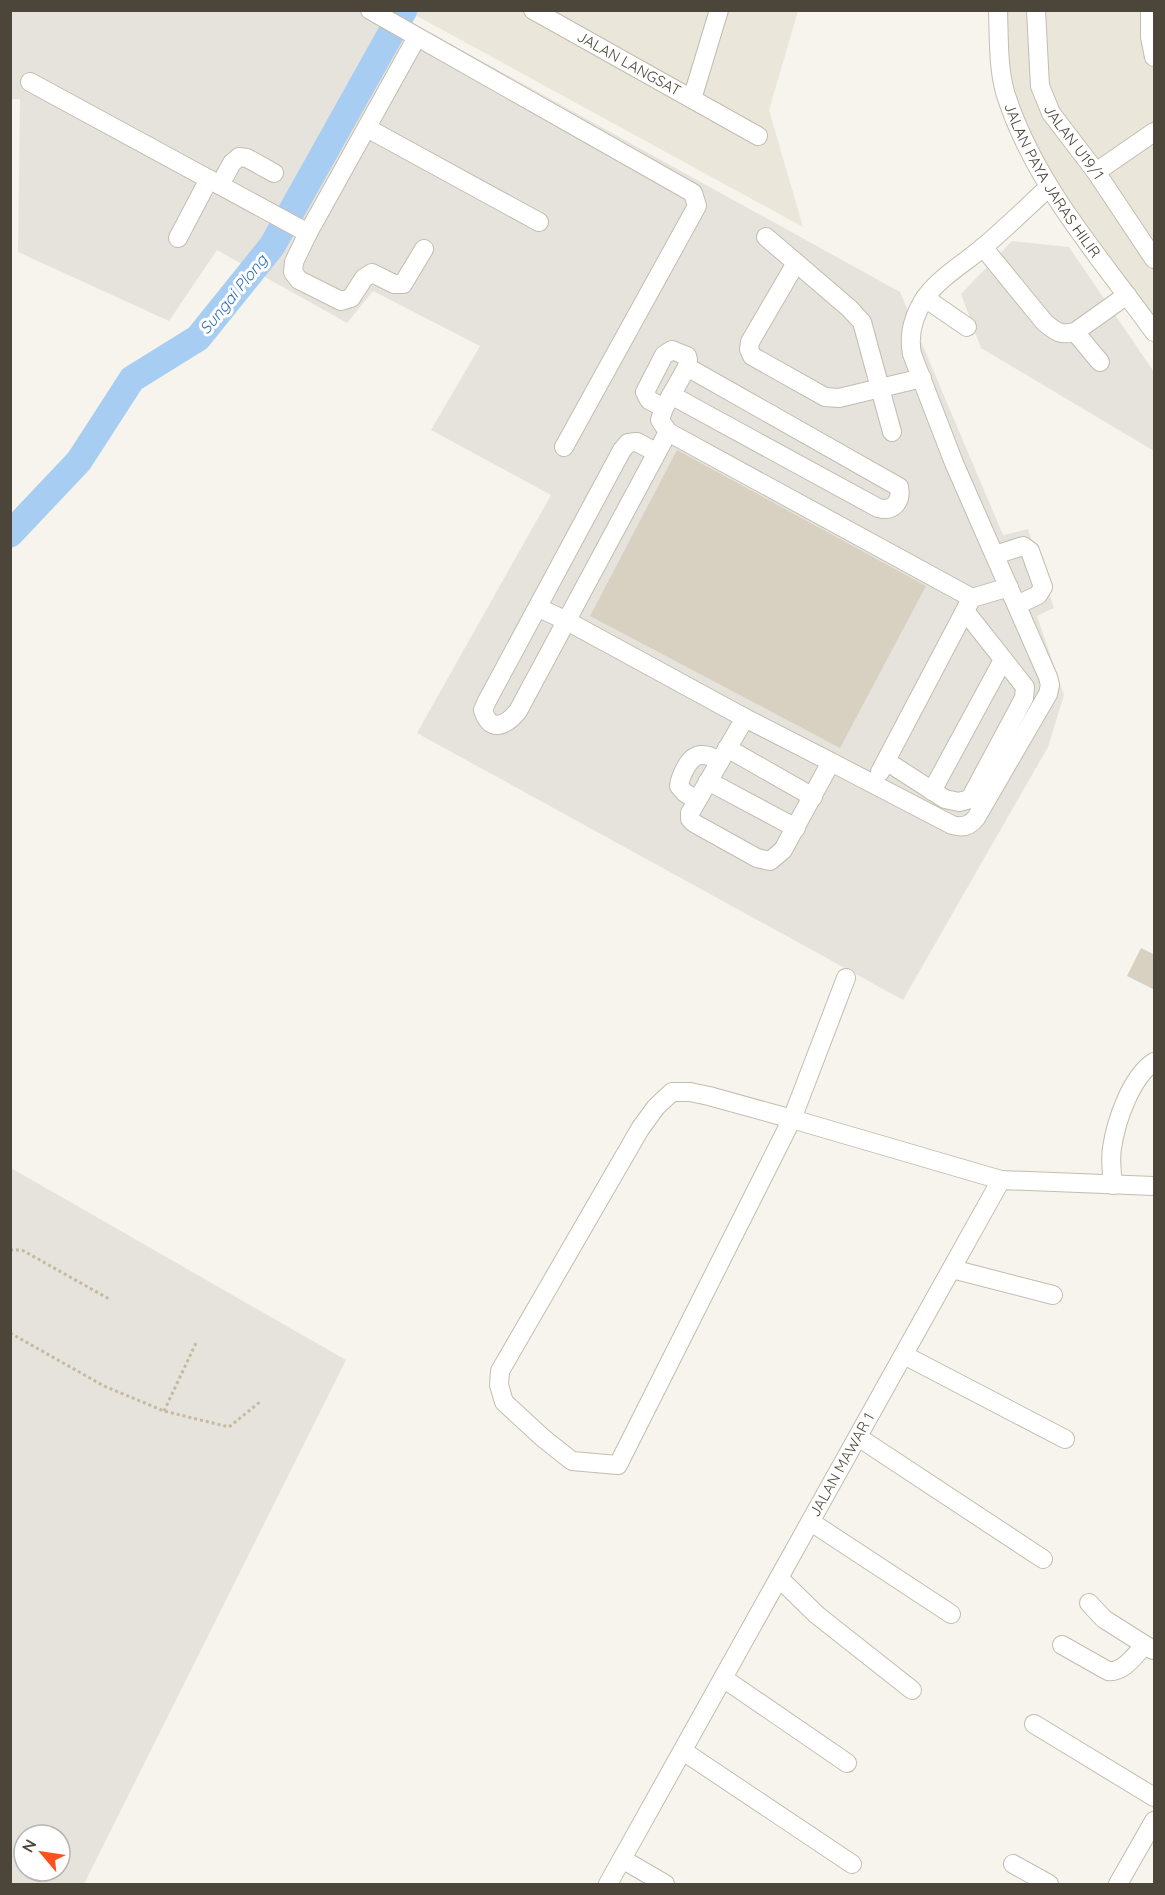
<svg xmlns="http://www.w3.org/2000/svg" width="1165" height="1895" font-family="Quicksand,sans-serif">
<style>
.residential{fill:#eae6da}
.industrial{fill:#e6e3dd;fill-rule:evenodd}
.lines{fill:none;stroke-linecap:round;stroke-linejoin:round}
.river{stroke:#a8cdf2;stroke-width:27}
.building{fill:#d8d1c1}
.minor-casing{stroke:#c2bdae;stroke-width:20}
.path{stroke:#c4ba9f;stroke-width:3;stroke-dasharray:3 3;stroke-linecap:butt}
.minor{stroke:#fff;stroke-width:18}
.labels{text-anchor:middle;stroke-width:6;stroke-linejoin:round;paint-order:stroke}
.street-label{font-size:15px;fill:#4b4639;stroke:#fff}
.water-label{font-size:16px;font-style:italic;fill:#2e72bb;stroke:#fff}
</style>
<rect width="100%" height="100%" fill="#f6f4ec"/>
<!-- residential -->
<path class="residential" d="M408,11h390l-29,99 34,117z
M1000,11h154v318l-104,-142 -44,-97z"/>
<!-- industrial -->
<path class="industrial" d="M10,11h381l509,281 103,243 25,-6 26,79 -17,8 27,79 -16,52 -145,253 -486,-267 134,-238 -120,-65 49,-84 -107,-55 -26,32 -130,-73 -48,71 -151,-69 2,-153h-9z
M1012,241l57,6 85,125v79l-173,-103 -20,-54z
M11,1168l335,192 -262,524h-73zM24,1835h36v36h-36z"/>
<g class="lines">
<!-- river -->
<path class="river" d="M10,534l69,-73 53,-82 66,-41 74,-92 132,-236"/>
</g>
<!-- building -->
<path class="building" d="M677,450l249,136 -86,162 -250,-132z
M1141,948l14,7v35l-28,-14z"/>
<g class="lines">
<!-- minor casing -->
<g class="minor-casing">
<g id="minor">
<path d="M370,10l323,183 4,13 -133,241"/>
<path id="s1" d="M533,10l225,126"/>
<path id="s2" d="M998,10c1,27 0,57 7,82 28,91 95,165 149,240"/>
<path id="s3" d="M1036,10l4,76 11,27 45,59 58,87"/>
<path d="M1150,10v27l4,20"/>
<path d="M30,82l278,151 109,-196"/>
<path d="M692,99l27,-89"/>
<path d="M367,128l172,94"/>
<path d="M1096,172l58,-40"/>
<path d="M220,185l12,-22 7,-6 8,1 27,15"/>
<path d="M308,233l-14,29 -1,10 6,8 42,21 10,-3 13,-20 8,-5 22,11h9l21,-35"/>
<path d="M766,237l83,71 13,14 30,110"/>
<path d="M178,238l31,-59"/>
<path d="M983,247l62,76c10,8 16,13 30,9l52,-37"/>
<path d="M796,263l-46,79 -1,7 3,7 73,41 14,1 83,-20"/>
<path d="M925,298l42,29"/>
<path d="M1075,332l25,30"/>
<path d="M671,395l207,113c15,4 24,-6 21,-21l-212,-120"/>
<path d="M664,408l23,-41 1,-7 -1,-4 -15,-6 -8,5 -19,37 4,8 15,8 -4,12 8,12 304,166 37,-11"/>
<path d="M657,453l-20,-11 -9,1 -6,7 -135,251 -4,9c7,24 24,15 35,1l150,-279"/>
<path d="M995,555l28,-9 7,5 13,36 -5,8 -21,10"/>
<path d="M539,608l28,13 178,97"/>
<path d="M727,748l86,49"/>
<path d="M886,761l59,38 14,3 11,-3 54,-101 1,-11 -60,-76"/>
<path d="M831,762l-86,-44 -55,95v6l4,4 63,35 13,3 13,-11 48,-88 121,63c10,3 18,1 24,-7l72,-124 2,-9 -2,-8 -94,-214 -42,-109c-4,-20 2,-39 13,-56 12,-18 39,-35 56,-49 23,-19 45,-41 68,-62"/>
<path d="M880,772l89,-169"/>
<path d="M708,781l88,47"/>
<path d="M932,791l71,-131"/>
<path d="M697,800l-12,-7 -6,-7c1,-8 3,-12 7,-19 9,-16 20,-14 34,-6"/>
<path d="M846,978l-54,141 -83,-23 -19,-4h-18l-16,15 -16,22 -140,242 -1,14 5,17 39,36 29,23 46,4 174,-346 209,61"/>
<path d="M1113,1185c-1,-11 -3,-25 -1,-37 4,-27 19,-71 42,-86"/>
<path d="M952,1269l101,26"/>
<path d="M904,1355l161,84"/>
<path d="M858,1437l185,122"/>
<path d="M811,1522l140,92"/>
<path d="M779,1578l38,37 95,75"/>
<path d="M1089,1603l15,16 49,31"/>
<path d="M1062,1645l46,26c15,2 26,-15 36,-25"/>
<path d="M723,1678l124,85"/>
<path d="M1034,1724l120,73"/>
<path d="M683,1751l169,113"/>
<path d="M622,1859l43,25"/>
<path d="M1013,1864l36,20"/>
<path id="s4" d="M608,1884l393,-704 153,6"/>
<path d="M1118,1884l36,-63"/>
</g>
</g>
<!-- path -->
<path class="path" d="M10,1250h12l89,50
M10,1333l94,53 60,25 65,16 32,-26
M164,1411l32,-68"/>
<!-- minor -->
<use href="#minor" class="minor"/>
</g>
<g class="labels">
<!-- street labels -->
<g class="street-label">
<text dy="5" stroke="none"><textPath href="#s1" startOffset="110">JALAN LANGSAT</textPath></text>
<text dy="5" stroke="none"><textPath href="#s3" startOffset="142">JALAN U19/1</textPath></text>
<text dy="5" stroke="none"><textPath href="#s2" startOffset="183">JALAN PAYA JARAS HILIR</textPath></text>
<text dy="5" stroke="none"><textPath href="#s4" startOffset="480">JALAN MAWAR 1</textPath></text>
</g>
<!-- water labels -->
<g class="water-label">
<text transform="translate(233 294) rotate(-51)" y="6">Sungai Plong</text>
</g>
</g>
<!-- border -->
<rect width="1165" height="1895" fill="none" stroke="#4b4639" stroke-width="24"/>
<!-- north arrow -->
<g transform="translate(42 1853) rotate(299)"><circle r="28" fill="#ffffff" stroke="#b7b5b0" stroke-width="1.5"/>
<path d="M0-4.5L10 22L0 15L-10 22Z" fill="#fd521b"/>
<text y="-9" font-size="16" font-weight="bold" text-anchor="middle" fill="#4b4639">N</text>
</g>
</svg>
